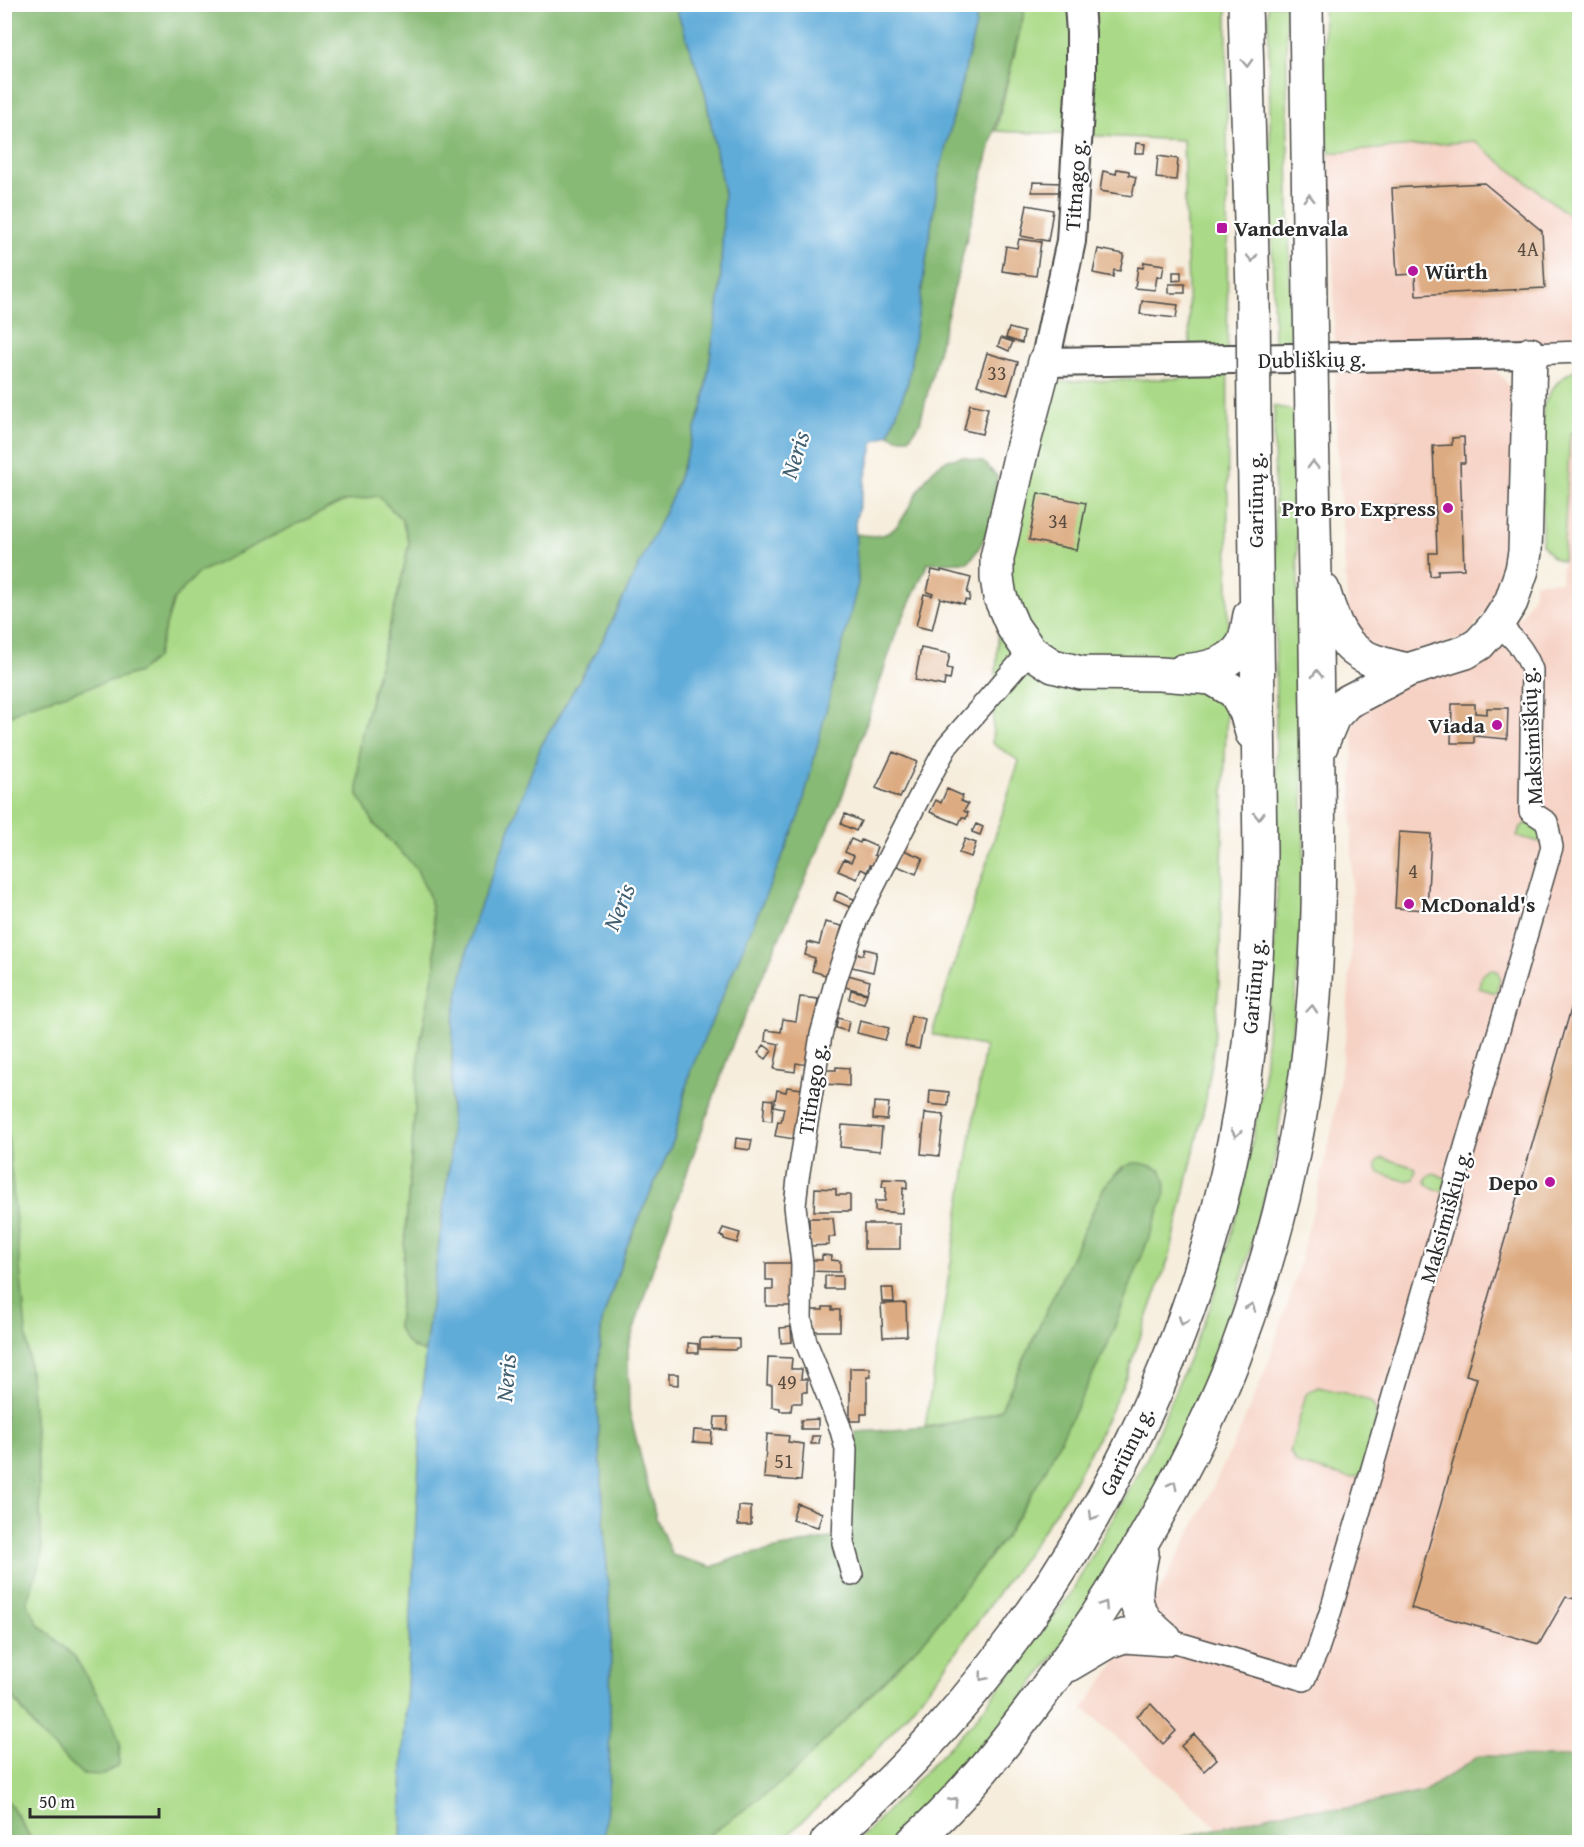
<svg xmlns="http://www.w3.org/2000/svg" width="1584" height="1847" font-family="'Gentium Book Plus',serif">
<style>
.built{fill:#f6d2c4}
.green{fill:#aada87;stroke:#6a8259;stroke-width:1.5}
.forest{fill:#87ba74;stroke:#597250;stroke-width:1.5}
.water{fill:#60acd9;stroke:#466c82;stroke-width:1.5}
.building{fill:#ddab81}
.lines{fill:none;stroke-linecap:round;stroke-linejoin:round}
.street-casing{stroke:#494846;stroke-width:24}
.secondary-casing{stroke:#494846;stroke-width:32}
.highway-casing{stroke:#494846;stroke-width:36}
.street{stroke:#fff;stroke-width:21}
.secondary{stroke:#fff;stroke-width:28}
.highway{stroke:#fff;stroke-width:33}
.highway-bridge-casing{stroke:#494846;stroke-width:36;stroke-linecap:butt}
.highway-bridge{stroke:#fff;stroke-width:33}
.oneway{stroke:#a0a0a0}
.poi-dot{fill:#b5179e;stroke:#fff;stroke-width:2}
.labels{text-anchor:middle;stroke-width:4.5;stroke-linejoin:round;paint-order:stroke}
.number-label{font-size:20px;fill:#584b40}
.street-label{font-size:22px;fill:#2b2b2b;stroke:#fff}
.poi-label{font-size:22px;font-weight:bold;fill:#2b2b2b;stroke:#fff;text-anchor:start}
.water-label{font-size:24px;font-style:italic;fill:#405f71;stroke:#fff}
</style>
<rect width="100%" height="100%" fill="#fff"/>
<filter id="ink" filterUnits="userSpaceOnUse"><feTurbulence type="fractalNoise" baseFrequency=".0167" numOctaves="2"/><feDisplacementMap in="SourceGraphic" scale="12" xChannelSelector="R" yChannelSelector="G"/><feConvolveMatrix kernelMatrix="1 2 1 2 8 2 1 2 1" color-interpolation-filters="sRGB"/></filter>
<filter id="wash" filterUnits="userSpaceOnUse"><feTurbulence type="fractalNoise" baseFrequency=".008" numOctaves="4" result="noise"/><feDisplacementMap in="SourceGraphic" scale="24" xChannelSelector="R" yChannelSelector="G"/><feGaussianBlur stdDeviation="1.35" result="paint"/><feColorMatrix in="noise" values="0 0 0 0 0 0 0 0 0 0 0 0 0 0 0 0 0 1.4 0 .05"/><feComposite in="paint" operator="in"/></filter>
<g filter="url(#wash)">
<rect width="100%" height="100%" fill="#f6eddc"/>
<!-- built -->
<path class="built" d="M1474,141l105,82v120l-244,5 -5,-195z
M1491,366l12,12 11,16 -4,169 -5,24 -39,50 -67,22 -50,-26 -13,-206 -1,-58z
M1570,432l9,1v1324l-100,-1 -56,36 -81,17 -51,1 -72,19 -136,-121 30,-41 47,-77 40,-76 38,-79 31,-74 25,-78 21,-79 17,-74 14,-95 5,-81 2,-231 12,-15 157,-93 11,-20 3,-13 25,-1z"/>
<!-- green -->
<path class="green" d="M1144,4l11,3 9,-3 63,1 1,642 -9,336 -5,60 -8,56 -36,156 -46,127 -27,57 -30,55 -32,48 -98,136 -62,74 -94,90h-81l90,-66 135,-137 80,-102 38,-62 64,-129 57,-148 -41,-32 -19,21 -103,222 -15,8 -61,10 60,-380 -53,-13 87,-273 -27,-18 10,-173 50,-188 139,-4 -8,-238 -187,-9 30,-126z
M1268,5h18l5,340h-17z
M1323,5h247l10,8 -1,210 -105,-82 -144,12 -4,-18z
M1579,368v65h-9l-7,128 -10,-3 -11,-14 1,-138c9,-19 17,-30 36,-38z
M1274,406l20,5 11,472 -11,131 -20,149 -41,148 -68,164 -82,141 -89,120 -61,68 -41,38h-35l116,-120 98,-129 76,-135 63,-151 31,-108 22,-115 14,-174z
M378,496l24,24 7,23 -8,39 -42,163 -1,50 17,30 41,43 13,28 5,29 1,41 -15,77 -22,285 15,20 12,4 -22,409 -2,81h-368l-21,-36 -7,-8 -1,-112 36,48 42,40 -7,-117 -37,-33 -11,-22 15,-47 -4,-93 -34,-359 1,-385 20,-11 131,-49 18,-59 24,-26 144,-71z
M1526,823l14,2 3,18 -26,-7 3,-8z
M1491,969l8,3 1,8 -4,13 -17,-5 2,-12z
M1383,1158l30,9 3,3 -2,9 -9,2 -26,-8 -3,-8 2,-5z
M1434,1173l13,6 -4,13 -15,-6 -3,-5 4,-6z
M1319,1387c13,4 40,8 50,14 18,10 -3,56 -7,71l-5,5 -8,1 -52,-14 -7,-12 16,-58z"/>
<!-- forest -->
<path class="forest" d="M5,5h670l30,87 19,101 -4,100 -17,112 -30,90 -70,145 -62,106 -88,276 -3,138 -25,192c-14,-4 -21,-10 -27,-24l22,-285 15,-77 -1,-41 -5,-29 -13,-28 -41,-43 -17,-30 1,-50 42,-163 8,-39 -7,-23 -24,-24 -36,6 -144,71 -24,26 -18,59 -17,14 -114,35 -20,11z
M976,5h50l-106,418 -11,15h-13l-7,-4 19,-52 31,-208 37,-149z
M963,457l20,5 14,14c-3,37 -4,56 -28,86l-41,1 -32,70 -54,164 -108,243 -80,225 -26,83 1,62 27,108 16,37 40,12 26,-10 111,-23 7,-102c43,-3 107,-3 145,-23l103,-222c21,-23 28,-32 58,-16l4,13 -2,14 -57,148 -64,129 -38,62 -80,102 -135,137 -90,66h-96l5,-64 2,-142 -15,-250 6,-65 25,-75 47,-107 16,-67 168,-489 -3,-49c11,1 23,4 33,-1 20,-9 29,-57 57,-72 5,-2 12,-3 18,-4z
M5,1103l33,359 4,93 -15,47 11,22 37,33 37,63 8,24 -1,20 -15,11 -22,-1 -42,-40 -35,-48z
M1479,1756l100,1v85h-416l128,-32 51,-1 81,-17z
M5,1798l6,8 22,36h-28z"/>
<!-- water -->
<path class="water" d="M675,5h301v20l-37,149 -31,208 -19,52 -15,7 -19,82 3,60 -58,232 -110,257 -16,67 -47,107 -25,75 -6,65 15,250 -2,142 -5,64h-203l2,-81 22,-409 25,-192 3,-138 19,-94 69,-182 62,-106 70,-145 30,-90 17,-112 4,-100 -19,-101z"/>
<g id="blocks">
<!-- building -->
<path class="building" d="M1136,143l9,1 -1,9h-9z
M1158,156l20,3 -2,21 -20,-2z
M1117,169l12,2v4l7,2 -4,19 -32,-5 3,-20 13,3z
M1033,182l29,1 -1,9h-29z
M1484,183l58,48 3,57 -129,7 -1,-21 -18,1 -5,-87z
M1027,205l26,5 -5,31 -27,-5z
M1019,239l22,3 -5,34 -34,-5 4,-25 11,2z
M1098,249l26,5 -4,17 -6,-1 -1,7 -20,-4z
M1144,262l20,3 -2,12 -5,-1 -2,14 -20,-2 3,-21 5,1z
M1173,272h8v8l-8,1z
M1169,284h16v9h-16z
M1142,301l36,4 -2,13 -36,-4z
M1009,328l15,4 -2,11 -16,-5z
M1001,338l12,4 -4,9 -11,-5z
M987,353l31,9 -10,32 -31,-9z
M970,404l18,4 -6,26 -18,-4z
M1464,437l1,26h-5l4,106 -26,1v5l-8,1 -1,-23h8l-4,-107 19,-1v-7z
M1038,493l48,10 -9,47 -48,-10z
M1392,506h8l1,12 -8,1z
M932,570l9,2v-2l30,8 -4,15 3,1 -1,7 -4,-1 -1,4 -24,-6 -8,32 -16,-4 8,-32 8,2 1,-2 -6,-2z
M921,648l29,6 -3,14 5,1 -2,11 -5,-1 -1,7 -29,-6z
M1452,704h23v9l12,1v-6h21l-1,31 -33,-3v7h-23z
M893,752l24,10 -17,36 -24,-10z
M947,789l16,7 -2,5 7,3 -4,7 4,2 -2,6 -4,-2 -3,7 -29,-12 6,-12 5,3z
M845,814l16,7 -5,10 -15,-7z
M976,824l7,3 -3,8 -8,-3z
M1399,832l32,2 -4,76 -32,-2z
M851,839l9,4 1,-3 16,7 -3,8 6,2 -5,10 -5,-2 -3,7 -6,-3 -4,10 -19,-8 6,-12 7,3 3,-6 -9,-4z
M965,839l11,4 -5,14 -12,-4z
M901,849l22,9 -7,16 -21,-9z
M837,892l19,8 -4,8 -18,-8z
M825,922l17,4 -13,50 -17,-5 3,-13 -10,-3 3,-13 11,3z
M865,949l12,3 -4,20 -21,-5 4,-14 7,2z
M848,975l22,6 -3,12 -22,-6z
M1577,988l3,1v611l-14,-3 -27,47 -128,-36 66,-230 -11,-3z
M851,990l16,4 -3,9 -15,-4z
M800,997l18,2 -10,66 -12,-2 -1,9 -21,-3 5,-25 -14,-3 1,-11 15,2 2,-13 13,2z
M911,1016l14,3 -6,30 -14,-3z
M838,1018l11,3 -2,10 -11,-3z
M860,1021l29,7 -4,12 -28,-7z
M764,1045l8,6 -6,8 -8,-6z
M836,1067l13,1v18l-24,-2v-14h11z
M787,1087l15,2 -8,50 -19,-3 3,-15 3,1 3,-14 -10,-2 3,-16 9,2z
M930,1090l19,2 -1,14 -19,-2z
M765,1099l8,1 -1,21 -9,-1z
M874,1102l15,1 -2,17 -14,-1z
M925,1113l19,2 -5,41 -18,-2z
M842,1125l40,3 -2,23 -40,-4z
M736,1138l16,2 -2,10 -15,-2z
M883,1179l24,1v9l-4,-1 -1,25 -27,-2v-10h10l1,-14h-4z
M815,1188l21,1v6h14v16h-36z
M809,1218h24l2,19h-6v8l-19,1z
M864,1224h36v25h-36z
M723,1228l17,5 -3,10 -13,-4v-2l-4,-1z
M822,1255l10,1 -1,4 9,1v11l-31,-1v-11h13z
M766,1263h25v43h-25v-16h7v-10h-7z
M825,1276h17v13h-17z
M881,1288h12l1,14h-12z
M906,1303l1,33 -24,1 -2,-33z
M823,1307h9v3h8v21h-30v-21h13z
M791,1327l1,15 -11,1 -1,-15z
M700,1338l39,1v9h-3l-1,2 -35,-1z
M688,1343l10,1v9h-10z
M768,1357l24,1 -1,11h11l-1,10h6v13h-5v11h-10l-1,8h-11v-3l-8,-1v-22h-5z
M850,1368h20l1,9h-4v37h-6v7h-11z
M669,1374h9v11l-9,-1z
M715,1417h13l-1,13 -13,-1z
M818,1419v10h-17v-9z
M694,1430l18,1 -1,12 -18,-1z
M767,1434l22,2 -1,6 16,2 -3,37 -37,-3z
M812,1436h8l-1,8h-8z
M797,1503l25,10 -4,14 -26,-7z
M739,1506l12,1v18h-13z
M1151,1704l25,27 -13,13 -26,-28z
M1194,1734l23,25 -13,12 -23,-25z"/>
</g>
</g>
<g filter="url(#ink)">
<use href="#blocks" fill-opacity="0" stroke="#494846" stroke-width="1.5"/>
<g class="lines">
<!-- street casing -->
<g class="street-casing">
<path id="street" d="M1530,354l50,-2
M852,1575l-9,-32 3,-94 -6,-22 -34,-85 -5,-23 1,-55 -7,-58 3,-28 23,-143 16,-59 20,-57 65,-127 25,-46 83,-95
M1165,1639l139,41 13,-28 14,-42 221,-763 -5,-25 -17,-11 2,-141c-7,-20 -19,-33 -35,-46"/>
</g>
<!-- secondary casing -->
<g class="secondary-casing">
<path id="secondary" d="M1079,4l2,29v45l-10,163 -26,121 485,-8"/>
</g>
<!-- highway casing -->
<g class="highway-casing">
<path id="highway" d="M1245,4l8,289
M1306,4l4,294
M1045,362l-25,95 -23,101v20l3,19 13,30 17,24 23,15 28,7 79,1 52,4 23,14 11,20 6,21
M1323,590c18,56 27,68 85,80
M1183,671c21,-2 48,-6 60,-27 4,-8 5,-20 7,-29
M1320,748l13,-31 14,-15 61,-32 58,-18 13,-8 18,-20 14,-22 11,-32 3,-18 5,-198
M1142,1553c-8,44 -14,56 23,86
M1068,1665l39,-23 17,-6 41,3
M827,1842c38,-35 76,-71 111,-110 149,-167 253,-374 297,-594 18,-93 23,-189 25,-284l-6,-436
M913,1842c44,-39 81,-85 117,-132 32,-43 64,-87 91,-133 43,-70 83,-142 113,-219 35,-93 60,-191 73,-290 15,-117 12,-236 10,-353 -1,-98 -3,-195 -5,-293"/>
</g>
<!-- street -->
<use href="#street" class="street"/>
<!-- secondary -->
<use href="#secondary" class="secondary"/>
<!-- highway -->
<use href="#highway" class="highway"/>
<!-- highway-bridge casing -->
<g class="highway-bridge-casing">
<path id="highway-bridge" d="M1253,293l1,125
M1310,298l2,124"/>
</g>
<!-- highway-bridge -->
<use href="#highway-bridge" class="highway-bridge"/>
</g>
<!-- one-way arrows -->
<defs><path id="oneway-chevron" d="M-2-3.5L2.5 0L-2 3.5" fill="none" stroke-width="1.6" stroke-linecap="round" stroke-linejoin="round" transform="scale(1.5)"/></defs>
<g class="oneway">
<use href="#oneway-chevron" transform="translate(1247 63) rotate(88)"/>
<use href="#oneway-chevron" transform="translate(1309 198) rotate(-91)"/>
<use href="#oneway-chevron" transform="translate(1252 258) rotate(88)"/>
<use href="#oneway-chevron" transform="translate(1313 465) rotate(-91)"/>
<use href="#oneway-chevron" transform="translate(1317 674) rotate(-91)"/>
<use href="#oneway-chevron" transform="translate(1259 816) rotate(89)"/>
<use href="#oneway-chevron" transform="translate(1312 1009) rotate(-85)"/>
<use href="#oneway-chevron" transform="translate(1236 1133) rotate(100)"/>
<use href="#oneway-chevron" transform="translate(1251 1307) rotate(-71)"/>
<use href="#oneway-chevron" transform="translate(1183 1321) rotate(110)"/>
<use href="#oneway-chevron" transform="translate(1173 1485) rotate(-62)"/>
<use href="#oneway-chevron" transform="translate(1093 1516) rotate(121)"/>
<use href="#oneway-chevron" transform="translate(1104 1605) rotate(-57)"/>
<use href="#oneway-chevron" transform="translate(983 1677) rotate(129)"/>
<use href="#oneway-chevron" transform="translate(954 1801) rotate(-46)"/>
</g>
</g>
<!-- markers -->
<g class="poi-dot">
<rect x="1216" y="222" width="12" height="12" rx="3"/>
<circle cx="1413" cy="271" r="6"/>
<circle cx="1448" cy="508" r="6"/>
<circle cx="1497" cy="725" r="6"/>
<circle cx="1409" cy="904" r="6"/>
<circle cx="1550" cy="1182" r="6"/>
</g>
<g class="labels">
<!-- number labels -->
<g class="number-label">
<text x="1528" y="256">4A</text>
<text x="997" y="380">33</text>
<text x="1058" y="528">34</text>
<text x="1413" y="878">4</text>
<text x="787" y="1389">49</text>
<text x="784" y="1468">51</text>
</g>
<!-- street labels -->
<g class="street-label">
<text transform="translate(1075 185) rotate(-86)" y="8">Titnago g.</text>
<text transform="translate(1312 359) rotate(-1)" y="8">Dubliškių g.</text>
<text transform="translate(1255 500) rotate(-90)" y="8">Gariūnų g.</text>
<text transform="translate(1531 736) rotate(-93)" y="8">Maksimiškių g.</text>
<text transform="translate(1253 986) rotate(-85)" y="8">Gariūnų g.</text>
<text transform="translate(812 1089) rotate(-81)" y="8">Titnago g.</text>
<text transform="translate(1445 1216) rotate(-74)" y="8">Maksimiškių g.</text>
<text transform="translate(1126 1451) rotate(-64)" y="8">Gariūnų g.</text>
</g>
<!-- poi labels -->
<g class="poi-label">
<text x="1234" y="236">Vandenvala</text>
<text x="1425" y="279">Würth</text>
<text x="1436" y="516" text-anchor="end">Pro Bro Express</text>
<text x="1485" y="733" text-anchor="end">Viada</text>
<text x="1421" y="912">McDonald's</text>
<text x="1538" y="1190" text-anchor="end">Depo</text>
</g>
<!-- water labels -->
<g class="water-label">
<text transform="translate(795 455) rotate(-73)" y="8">Neris</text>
<text transform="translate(619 907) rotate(-68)" y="8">Neris</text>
<text transform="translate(506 1378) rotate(-85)" y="8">Neris</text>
</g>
</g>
<!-- margin -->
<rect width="1584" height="1847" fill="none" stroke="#fff" stroke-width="24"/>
<!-- scale -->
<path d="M30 1808v9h129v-9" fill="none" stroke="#2b2b2b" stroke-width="3"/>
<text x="39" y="1808" font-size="18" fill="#2b2b2b" stroke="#ffffff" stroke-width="4.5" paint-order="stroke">50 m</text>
</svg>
